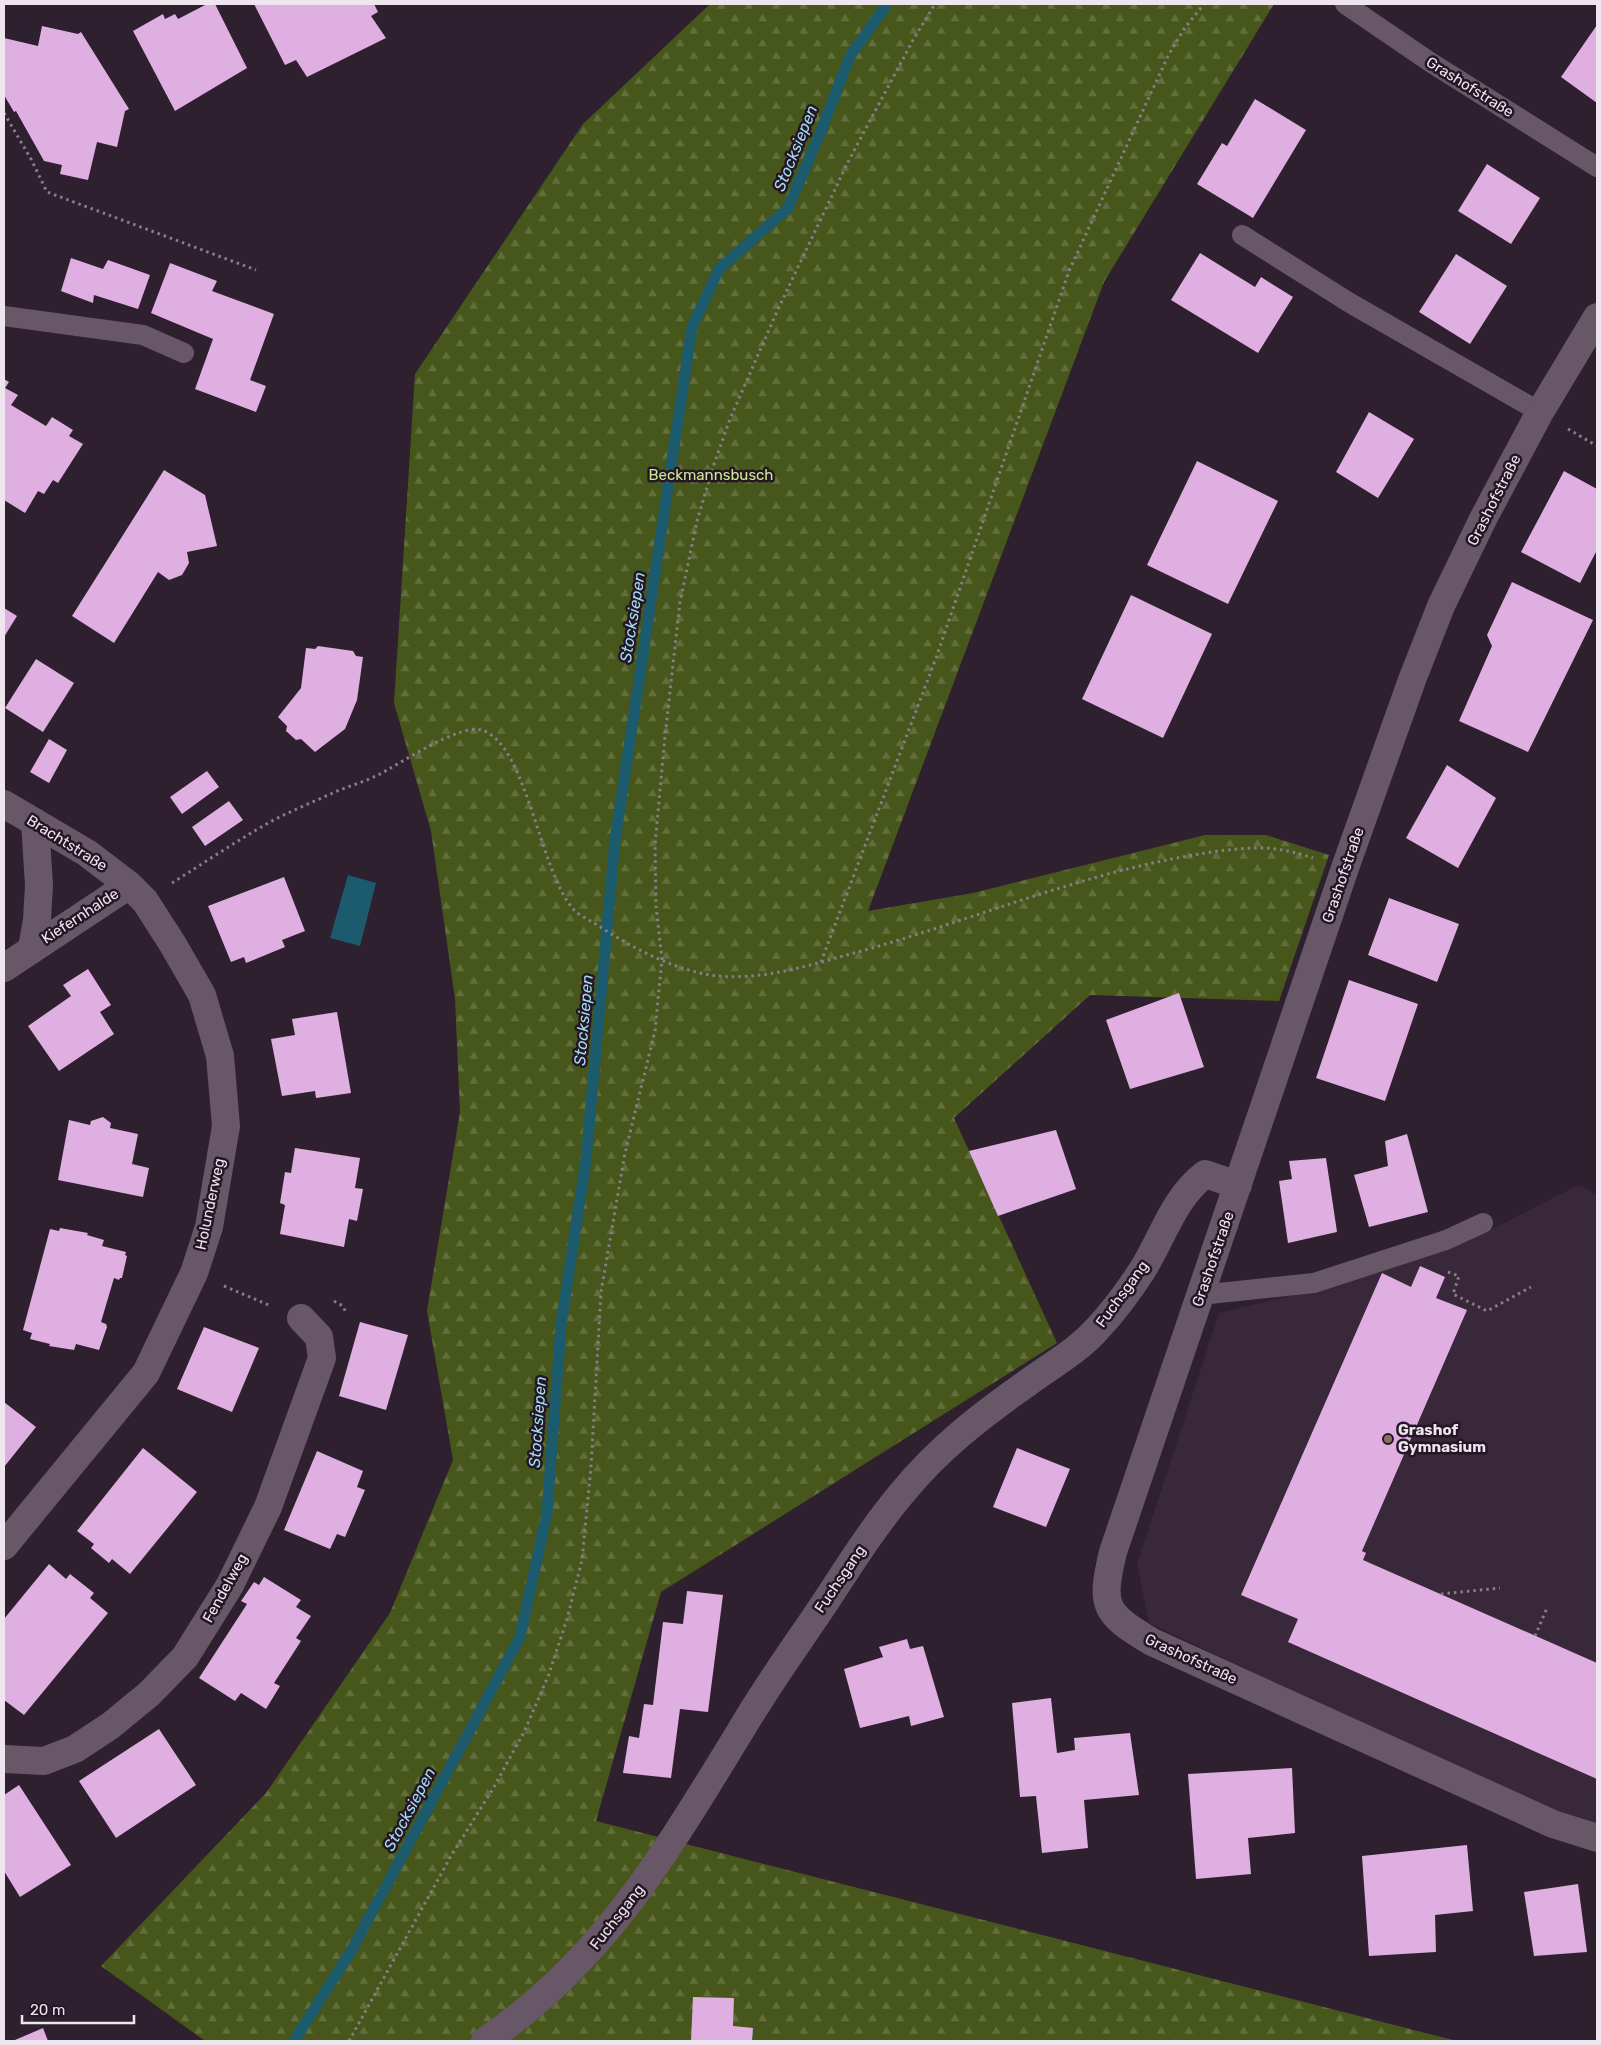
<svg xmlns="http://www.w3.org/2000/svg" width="1601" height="2045" font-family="Rubik,sans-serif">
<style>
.built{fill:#39273a}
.forest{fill:url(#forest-firs)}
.water{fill:#1c5b6e}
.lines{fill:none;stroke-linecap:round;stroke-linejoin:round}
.stream{stroke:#1c5b6e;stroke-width:11}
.building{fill:#e0afe1}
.path{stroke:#897d89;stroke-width:3;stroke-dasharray:2.5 4;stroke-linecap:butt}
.lane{stroke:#675767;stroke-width:20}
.street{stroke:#675767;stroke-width:28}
.education-dot{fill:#8d6e63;stroke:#241624;stroke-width:2}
.labels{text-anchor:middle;stroke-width:5;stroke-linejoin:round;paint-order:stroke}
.street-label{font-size:15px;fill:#eee5ee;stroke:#241624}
.park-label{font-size:15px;fill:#cde890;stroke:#241624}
.poi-label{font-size:15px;font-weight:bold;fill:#eee5ee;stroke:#241624;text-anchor:start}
.water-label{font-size:16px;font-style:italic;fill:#a0def4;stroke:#241624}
</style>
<defs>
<pattern id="forest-firs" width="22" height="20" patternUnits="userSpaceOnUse" patternTransform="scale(1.25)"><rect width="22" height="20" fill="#47571b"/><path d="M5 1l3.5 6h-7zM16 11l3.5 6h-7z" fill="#626f3c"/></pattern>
</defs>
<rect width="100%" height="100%" fill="#2e202e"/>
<!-- built -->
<path class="built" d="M1579,1185l18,10v639l-448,-211 -12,-59 82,-251 95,-23 135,-44 47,-19z"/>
<!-- forest -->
<path class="forest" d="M710,4h564l-170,278 -236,629 105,-18 232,-58h61l63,20 -50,146 -189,-6 -136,123 103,225 -396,249 -65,229 861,220h-1252l-104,-75 165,-173 124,-180 63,-153 -26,-149 33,-199 -5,-113 -24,-168 -37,-128 21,-329 168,-250z"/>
<!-- water -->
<path class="water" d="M348,875l28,8 -16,63 -30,-8z"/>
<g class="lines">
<!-- stream -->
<path class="stream" d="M294,2041l57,-90 169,-314 27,-124 14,-189 25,-164 29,-320 77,-513 27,-58 69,-61 31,-72 31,-80 37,-52"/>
</g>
<!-- building -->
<path class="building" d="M207,4h8l32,64 -72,43 -42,-80 30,-17 2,5 10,-5 3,5z
M254,4h120l4,8 -7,4 15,22 -79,39 -11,-17 -11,5z
M1597,25v78l-36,-26z
M42,26l36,8 3,-2 48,77 -4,2 -8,36 -20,-5 -9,38 -28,-6 2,-9 -18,-4 -28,-50 -2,1 -10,-17v-57l34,8z
M1255,99l51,31 -53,88 -56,-34 25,-41 5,3z
M1487,164l53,34 -29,46 -53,-33z
M1200,253l55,34 6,-10 32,20 -35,56 -87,-53z
M1456,254l51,32 -37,58 -51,-32z
M71,258l32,11 5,-9 42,15 -12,34 -44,-14 -1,8 -32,-12z
M170,263l47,18 -5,10 62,23 -24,66 16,6 -10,26 -61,-23 18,-50 -62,-26z
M4,379l5,3 -4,6 13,7 -7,10 35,21 6,-9 21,13 -4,6 14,8 -25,39 -5,-3 -9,14 -6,-3 -13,22 -21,-13z
M1369,412l45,27 -36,59 -42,-26z
M1197,461l81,40 -50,103 -81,-39z
M164,470l41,25 12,51 -30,6 2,11 -7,12 -13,5 -11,-8 -44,71 -42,-27z
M1564,471l33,18v61l-17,33 -59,-31z
M1512,582l81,38 -65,132 -69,-31 33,-75 -5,-11z
M1131,595l81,39 -49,104 -81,-39z
M4,608l13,8 -13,21z
M318,646l35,5 3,5 7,1 -6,43 -12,29 -30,23 -14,-13 -5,1 -10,-9 1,-5 -9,-9 23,-29 5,-40 9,1z
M36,659l38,24 -31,49 -38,-24z
M49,739l18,11 -18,33 -19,-11z
M1447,765l49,33 -38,70 -52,-30z
M207,771l12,16 -37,27 -12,-17z
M229,801l14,19 -38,26 -13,-19z
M284,877l21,54 -23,9 3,7 -39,16 -2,-6 -13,5 -23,-56z
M1389,898l70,26 -22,58 -69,-27z
M88,969l23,36 -11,7 14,22 -55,37 -31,-45 43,-30 -8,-11z
M1349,980l69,24 -33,97 -69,-23z
M1179,993l25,74 -74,22 -24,-69z
M337,1012l14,81 -35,5 -1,-7 -33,5 -11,-57 24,-4 -3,-16z
M103,1117l8,6 -1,5 28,6 -6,30 17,4 -6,29 -85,-17 11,-60 21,5 1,-4z
M1056,1130l20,59 -78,27 -29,-65z
M1407,1134l21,78 -59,15 -15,-52 34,-9 -3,-25z
M295,1148l65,10 -5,30 8,1 -6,32 -8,-2 -5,28 -64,-13 5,-29 -5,-2 5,-31 6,1z
M1326,1158l11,74 -49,11 -9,-62 13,-2 -3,-18z
M60,1228l28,5 -1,2 17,5 -2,6 24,6 -1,3 2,1 -5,22h-2l-1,2 -5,-2 -13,44 5,2 1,3 -8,23 -23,-6 -2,6 -25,-4 1,-2 -20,-5 2,-6 -9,-3 27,-101 9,2z
M1420,1266l25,11 -9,21 31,12 -105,241 4,2 -3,7 234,103v116l-309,-137 10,-23 -57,-24 141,-322 29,14z
M360,1322l48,13 -22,75 -47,-14z
M204,1327l55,21 -27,64 -55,-23z
M4,1402l32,25 -32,40z
M143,1448l54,44 -67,82 -18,-15 -3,4 -18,-15 3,-4 -17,-13z
M1017,1448l53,21 -24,58 -53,-20z
M317,1451l46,20 -6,16 8,3 -20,47 -8,-3 -7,15 -46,-19z
M49,1564l17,15 4,-5 24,19 -4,5 18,15 -84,102 -20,-15v-81z
M264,1577l37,23 -5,7 15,9 -15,22 5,3 -27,42 6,3 -14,23 -25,-16 -6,8 -36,-23 48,-74 -6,-3 13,-19 5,3z
M687,1591l36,4 -15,117 -28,-3 -9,69 -48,-5 6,-37 10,2 5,-34 9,1 10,-83 20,2z
M907,1639l3,10 13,-3 21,71 -33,9 -2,-10 -49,12 -16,-59 39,-12 -4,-10z
M1051,1698l6,55 18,-3 -1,-12 56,-5 9,62 -55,5 4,48 -46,5 -6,-57 -16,1 -8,-94z
M159,1729l37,56 -80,53 -37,-57z
M1292,1768l3,65 -47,5 3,36 -55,5 -8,-105z
M19,1785l52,80 -51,32 -16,-26v-76z
M1467,1845l6,66 -38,4 1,37 -67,4 -7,-100z
M1578,1884l9,68 -53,4 -10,-64z
M693,1997l41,1 -1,28 20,2 -1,13h-61z
M43,2028l5,13h-32l-1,-1z"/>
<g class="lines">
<!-- path -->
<path class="path" d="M4,113l27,46 16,33 209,78
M1568,429l29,17
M172,883c30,-19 60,-39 91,-57 22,-13 48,-23 72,-34 14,-6 29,-10 43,-17 22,-11 80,-51 103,-45 46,12 58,142 93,180 6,6 16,10 23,15 34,22 80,47 121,51 42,4 86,-9 125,-20 107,-28 210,-72 319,-95 30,-6 61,-12 92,-13 21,-1 40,4 59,10
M821,962l115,-304 133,-387 99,-215 16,-27 20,-25
M1448,1272l11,4 -6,18 34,17 44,-24
M224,1286l47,20
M334,1301l9,5 3,7
M1441,1594l59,-6
M1535,1636l12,-28
M349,2041l102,-185 43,-69 31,-57 24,-56 18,-55 15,-59 9,-93 10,-175 24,-139 30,-122 7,-72 -6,-53 -1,-61 10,-109 15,-134 17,-81 16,-54 17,-48 49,-112 69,-145 65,-122 22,-36"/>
<!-- lane -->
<path class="lane" d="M1345,4l85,58 167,105
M1242,235l108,68 190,109
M4,316l139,19 41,18
M1200,1295l114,-12 132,-43 37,-17"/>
<!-- street -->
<path class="street" d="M1597,317l-57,95 -57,107 -42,87 -29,74 -67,188 -232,684c-13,55 -9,61 39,90l401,182 44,14
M4,804l83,49 42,32 16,16 27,42 30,52 18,61 6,70 -17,101 -15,46 -48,100 -142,173
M32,948l5,-28 2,-35 -4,-63
M4,968l125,-83
M4,1759l40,2 31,-12 35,-23 39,-32 36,-37 45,-72 38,-78 54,-149 -3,-21 -18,-19
M485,2041c120,-81 182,-191 256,-311 24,-41 52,-80 79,-120 26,-39 51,-80 82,-117 36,-44 77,-76 124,-109 24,-18 52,-33 72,-56 17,-18 32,-39 45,-59 21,-34 30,-70 62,-95l33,11"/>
</g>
<!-- markers -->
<circle class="education-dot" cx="1388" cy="1439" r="5"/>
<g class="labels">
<!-- street labels -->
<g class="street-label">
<text transform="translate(1470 87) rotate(32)" y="5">Grashofstraße</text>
<text transform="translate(1494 500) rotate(-63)" y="5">Grashofstraße</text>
<text transform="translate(67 843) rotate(32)" y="5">Brachtstraße</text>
<text transform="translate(1343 875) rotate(-71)" y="5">Grashofstraße</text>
<text transform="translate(80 916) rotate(-33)" y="5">Kiefernhalde</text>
<text transform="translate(210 1204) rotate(-78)" y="5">Holunderweg</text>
<text transform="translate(1213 1259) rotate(-71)" y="5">Grashofstraße</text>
<text transform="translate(1122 1294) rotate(-54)" y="5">Fuchsgang</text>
<text transform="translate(840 1579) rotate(-56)" y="5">Fuchsgang</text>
<text transform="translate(225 1588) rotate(-61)" y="5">Fendelweg</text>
<text transform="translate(1191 1659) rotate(25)" y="5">Grashofstraße</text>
<text transform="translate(617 1917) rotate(-52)" y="5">Fuchsgang</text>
</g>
<!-- park labels -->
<g class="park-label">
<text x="711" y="480">Beckmannsbusch</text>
</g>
<!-- poi labels -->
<g class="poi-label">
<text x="1398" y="1435">Grashof<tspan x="1398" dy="17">Gymnasium</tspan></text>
</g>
<!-- water labels -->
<g class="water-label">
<text transform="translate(795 148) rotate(-68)" y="6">Stocksiepen</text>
<text transform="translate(632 617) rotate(-81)" y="6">Stocksiepen</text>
<text transform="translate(583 1020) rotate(-85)" y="6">Stocksiepen</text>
<text transform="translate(537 1422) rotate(-86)" y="6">Stocksiepen</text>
<text transform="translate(409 1809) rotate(-62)" y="6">Stocksiepen</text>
</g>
</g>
<!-- border -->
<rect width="1601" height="2045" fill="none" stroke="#eee5ee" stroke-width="10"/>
<!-- scale -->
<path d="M22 2015v8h112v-8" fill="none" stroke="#eee5ee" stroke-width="2.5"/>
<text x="30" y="2015" font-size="15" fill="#eee5ee" stroke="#241624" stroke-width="4" paint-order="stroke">20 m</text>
</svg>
